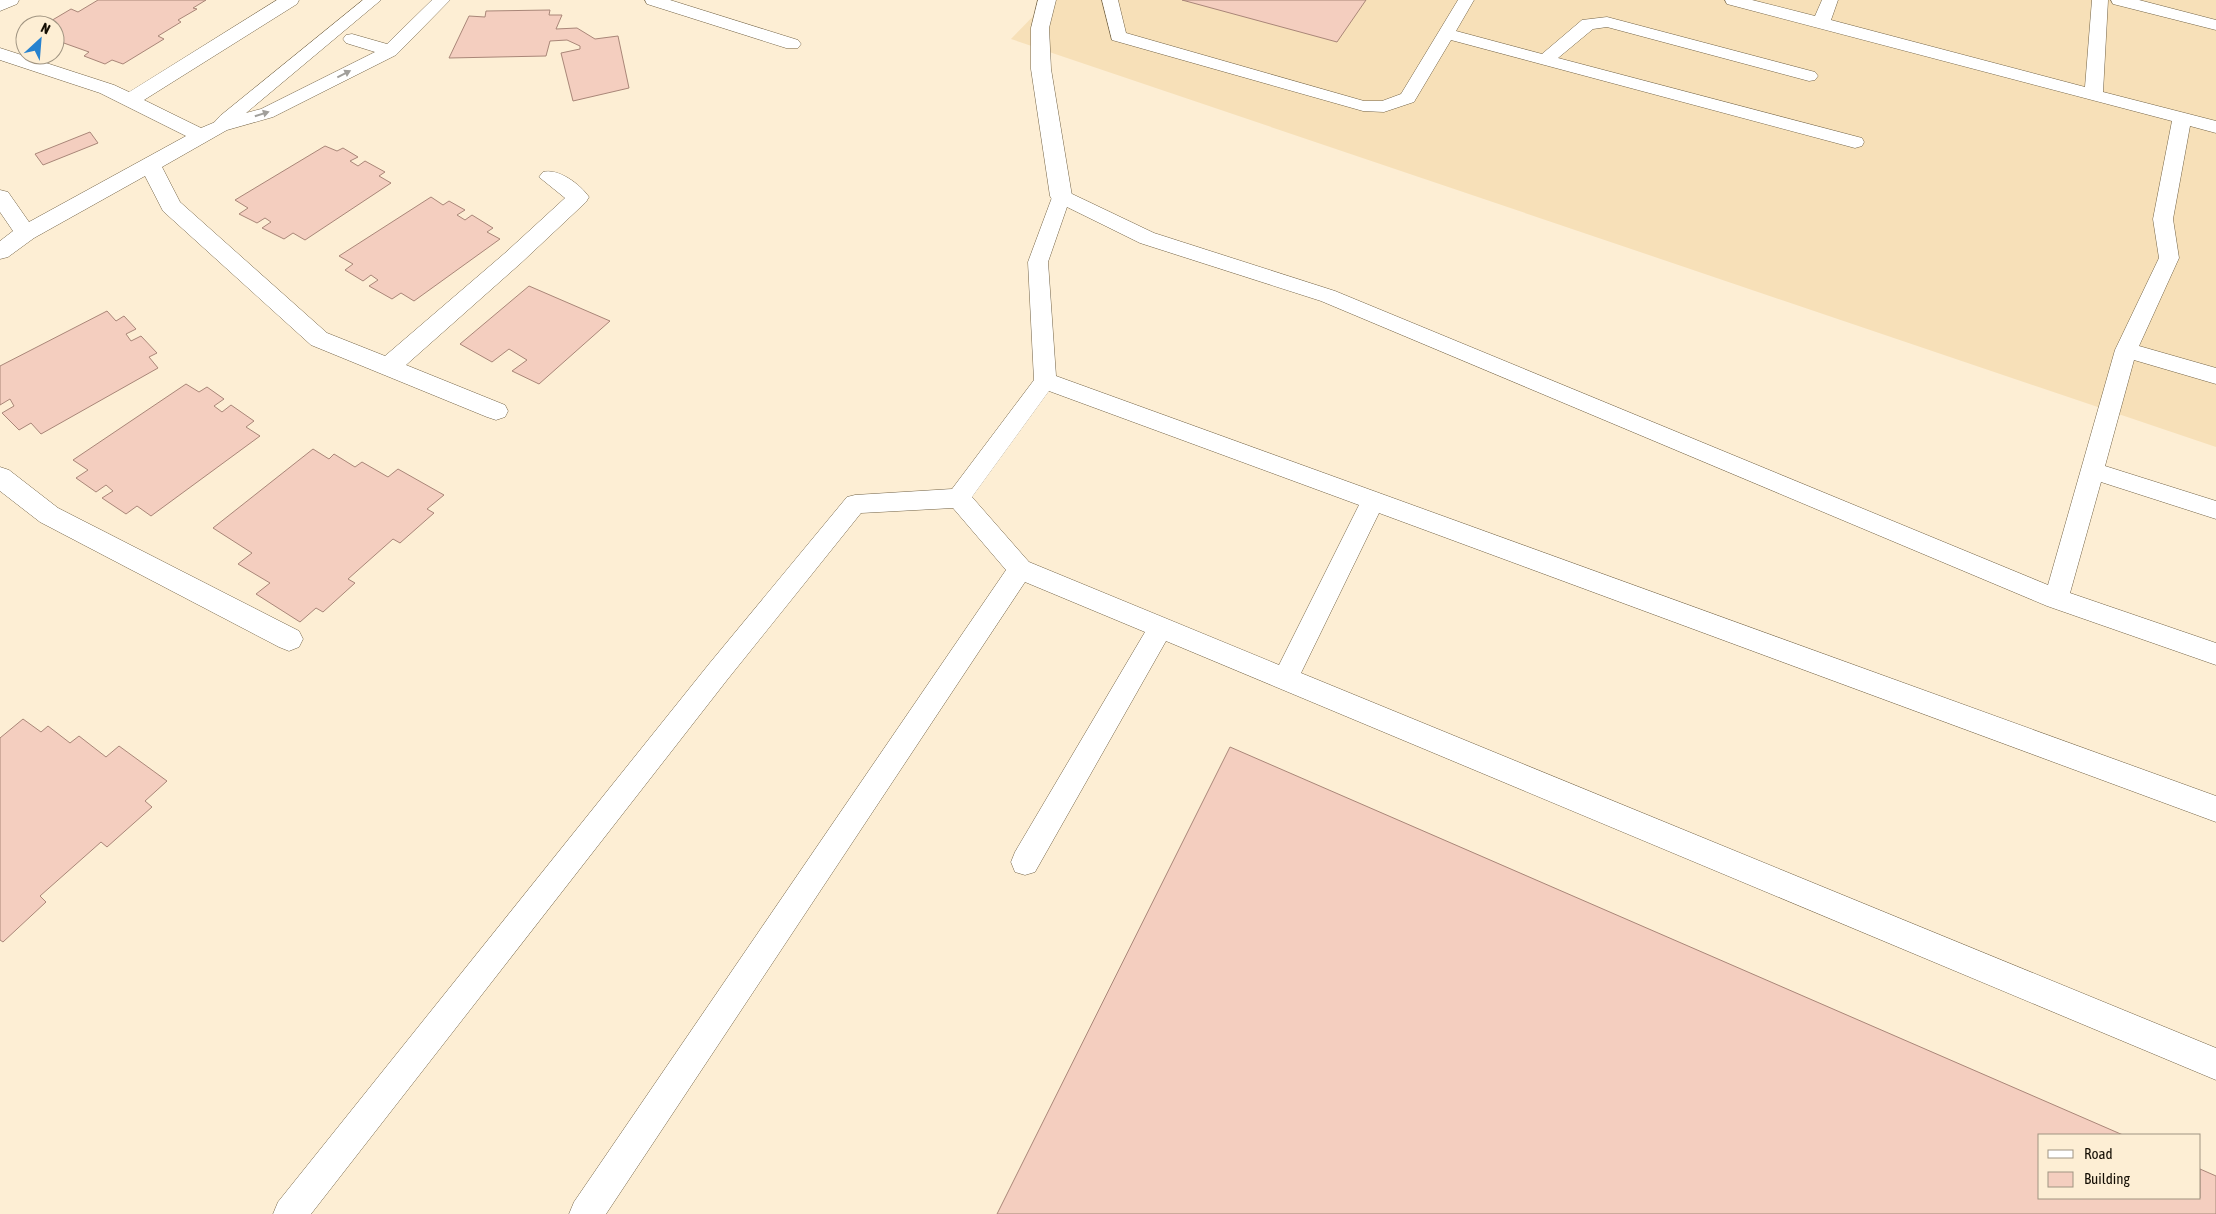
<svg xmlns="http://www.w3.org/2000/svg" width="2216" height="1214" font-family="'Asap Condensed',sans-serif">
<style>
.built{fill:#f7e0b8}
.building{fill:#f4cebf;stroke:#a98678}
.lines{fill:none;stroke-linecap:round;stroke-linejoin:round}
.service-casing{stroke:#736346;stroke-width:1}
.minor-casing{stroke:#736346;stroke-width:1}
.service{fill:#fff;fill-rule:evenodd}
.minor{fill:#fff;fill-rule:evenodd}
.oneway{fill:#a19f9b}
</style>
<rect width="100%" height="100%" fill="#fdeed4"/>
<!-- built -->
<path class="built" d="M1049,0h1167v447l-1205,-408z"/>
<!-- building -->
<path class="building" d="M98,0h108l-13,8 4,1 -19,11 3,2 -23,14 6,3 -41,25 -11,-4 -7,4 -21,-8 5,-4 -28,-10 -6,3v-20h-11l27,-16 7,3z
M1182,0h184l-29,42z
M550,10l-1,5h13l-6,14 21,-1 18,11 23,-3 11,52 -56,13 -12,-48 19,-4v-3l-13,-6 -17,1 -4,15 -97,2 20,-42 16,1 1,-6z
M90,132l8,11 -55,22 -8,-11z
M325,146l12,5 6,-3 15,9 -8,4 8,5 7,-5 20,11 -6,4 12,7 -86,57 -12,-7 -9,6 -22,-11 9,-6 -6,-4 -8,5 -18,-9 9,-6 -13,-8z
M431,197l12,8 6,-4 16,9 -8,5 8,5 7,-5 21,13 -6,4 13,7 -86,62 -13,-8 -9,6 -23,-13 9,-6 -7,-5 -8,6 -18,-11 8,-6 -14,-8z
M529,286l81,35 -71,63 -27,-13 15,-11 -18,-11 -17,13 -32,-18z
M107,311l9,10 8,-5 12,13 -10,5 5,7 10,-5 16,17 -8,4 9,11 -117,66 -10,-11 -12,7 -17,-17 12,-7 -4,-7 -10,6v-39z
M186,384l13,8 8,-5 17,12 -10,7 8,6 9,-7 23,16 -8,6 14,9 -109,80 -14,-10 -11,8 -24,-16 11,-7 -7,-6 -10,7 -20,-14 12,-8 -15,-10z
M313,449l16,10 5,-5 21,13 7,-5 26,15 10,-8 46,26 -17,14 7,4 -34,30 -7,-4 -45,40 7,4 -32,29 -7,-4 -16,14 -44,-28 14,-11 -32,-19 14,-11 -39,-25z
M23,719l18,13 7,-6 22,17 9,-7 27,21 13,-11 48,35 -22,20 7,6 -45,40 -6,-5 -61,54 6,6 -43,40 -3,-2v-202z
M1230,747l893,388h-83v63h160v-29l16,7v38h-1219z"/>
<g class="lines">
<!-- service casing -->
<g class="service-casing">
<path id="service" d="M363,0h18l-135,113 15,-4 114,-57 -29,-9 -3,-4 3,-4 6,-1 35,10 45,-44h18l-54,55 -123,62 -53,15 -7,-2 -2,-4 9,-10z
M645,0h25l128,40 3,4 -3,4h-12l-139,-44z
M1102,0h16l8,33 238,68h18l19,-7 57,-94h16l-18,31 86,23 40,-34 25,-3 208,55 3,4 -3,4 -6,1 -202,-54 -14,2 -35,29 304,80 2,4 -2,4 -7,2 -404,-108 -37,62 -30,10 -21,-1 -251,-71z
M1725,0h27l63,16 7,-16h16l-7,20 254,67 7,-87h16l-5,92 113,29v12l-26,-7 -17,93 6,39 -40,88 77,22v16l-82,-24 -29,106 111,35v18l-115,-37 -31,111 146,50v22l-169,-59 -726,-305 -181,-58 -73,-36 -19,55 8,114 1160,420v26l-837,-309 -78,160 915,375v32l-1050,-439 -131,231 -10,3 -10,-3 -4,-10 4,-10 130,-220 -120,-50 -419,632h-37l5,-12 432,-632 -53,-62 -92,5 -134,167 -416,534h-38l5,-12 431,-538 138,-167 8,-2 97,-6 82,-109 -6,-118 26,-70 7,-2 7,2 86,41 181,58 713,294 67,-235 44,-92 -6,-39 19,-98 -445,-117zM1049,391l310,114 -80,160 -250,-103 -57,-65z
M2111,0h28l77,20v10l-103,-26z"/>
</g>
<!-- minor casing -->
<g class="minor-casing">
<path id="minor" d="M0,0h19l-2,4 -17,7z
M277,0h22l-2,4 -153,96 57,28 19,-8 7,2 3,4 -3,4 -65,37 18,35 147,131 58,23 120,-103 60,-55 -26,-21 4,-5c15,-4 37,12 46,25l-3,5 -65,61 -115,102 99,40 3,6 -3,6 -9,3 -9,-3 -176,-72 -148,-134 -18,-35 -111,62 -26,19 -8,2v-18l13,-10 -13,-19v-22l8,2 21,30 157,-86 -86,-43 -100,-33v-12l114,37 15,7z
M1038,0h18l-7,28 2,41 21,127 -3,5 -8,2 -8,-2 -3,-5 -19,-127v-41z
M0,467l9,3 49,38 241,123 4,8 -4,8 -10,4 -10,-4 -239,-125 -40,-31z"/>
</g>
<!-- service -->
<use href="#service" class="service"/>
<!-- minor -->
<use href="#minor" class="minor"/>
</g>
<!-- one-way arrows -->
<defs><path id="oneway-solid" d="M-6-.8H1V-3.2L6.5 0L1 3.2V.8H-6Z" transform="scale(1.25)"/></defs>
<g class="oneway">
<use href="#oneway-solid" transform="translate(344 74) rotate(-27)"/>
<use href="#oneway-solid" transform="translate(262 114) rotate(-17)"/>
</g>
<!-- legend -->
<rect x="2038" y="1134" width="162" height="65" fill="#fdeed4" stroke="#a09481"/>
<rect x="2048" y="1150" width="25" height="8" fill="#ffffff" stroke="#a09481"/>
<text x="2084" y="1159" font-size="15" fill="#140e04">Road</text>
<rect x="2048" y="1172" width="25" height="15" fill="#f4cebf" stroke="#a09481"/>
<text x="2084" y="1184" font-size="15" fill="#140e04">Building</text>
<!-- north arrow -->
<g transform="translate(40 40) rotate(26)"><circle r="24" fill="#fdeed4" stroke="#a09481"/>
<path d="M0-4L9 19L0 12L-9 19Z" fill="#2782cf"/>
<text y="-8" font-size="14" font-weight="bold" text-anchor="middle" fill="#140e04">N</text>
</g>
</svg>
